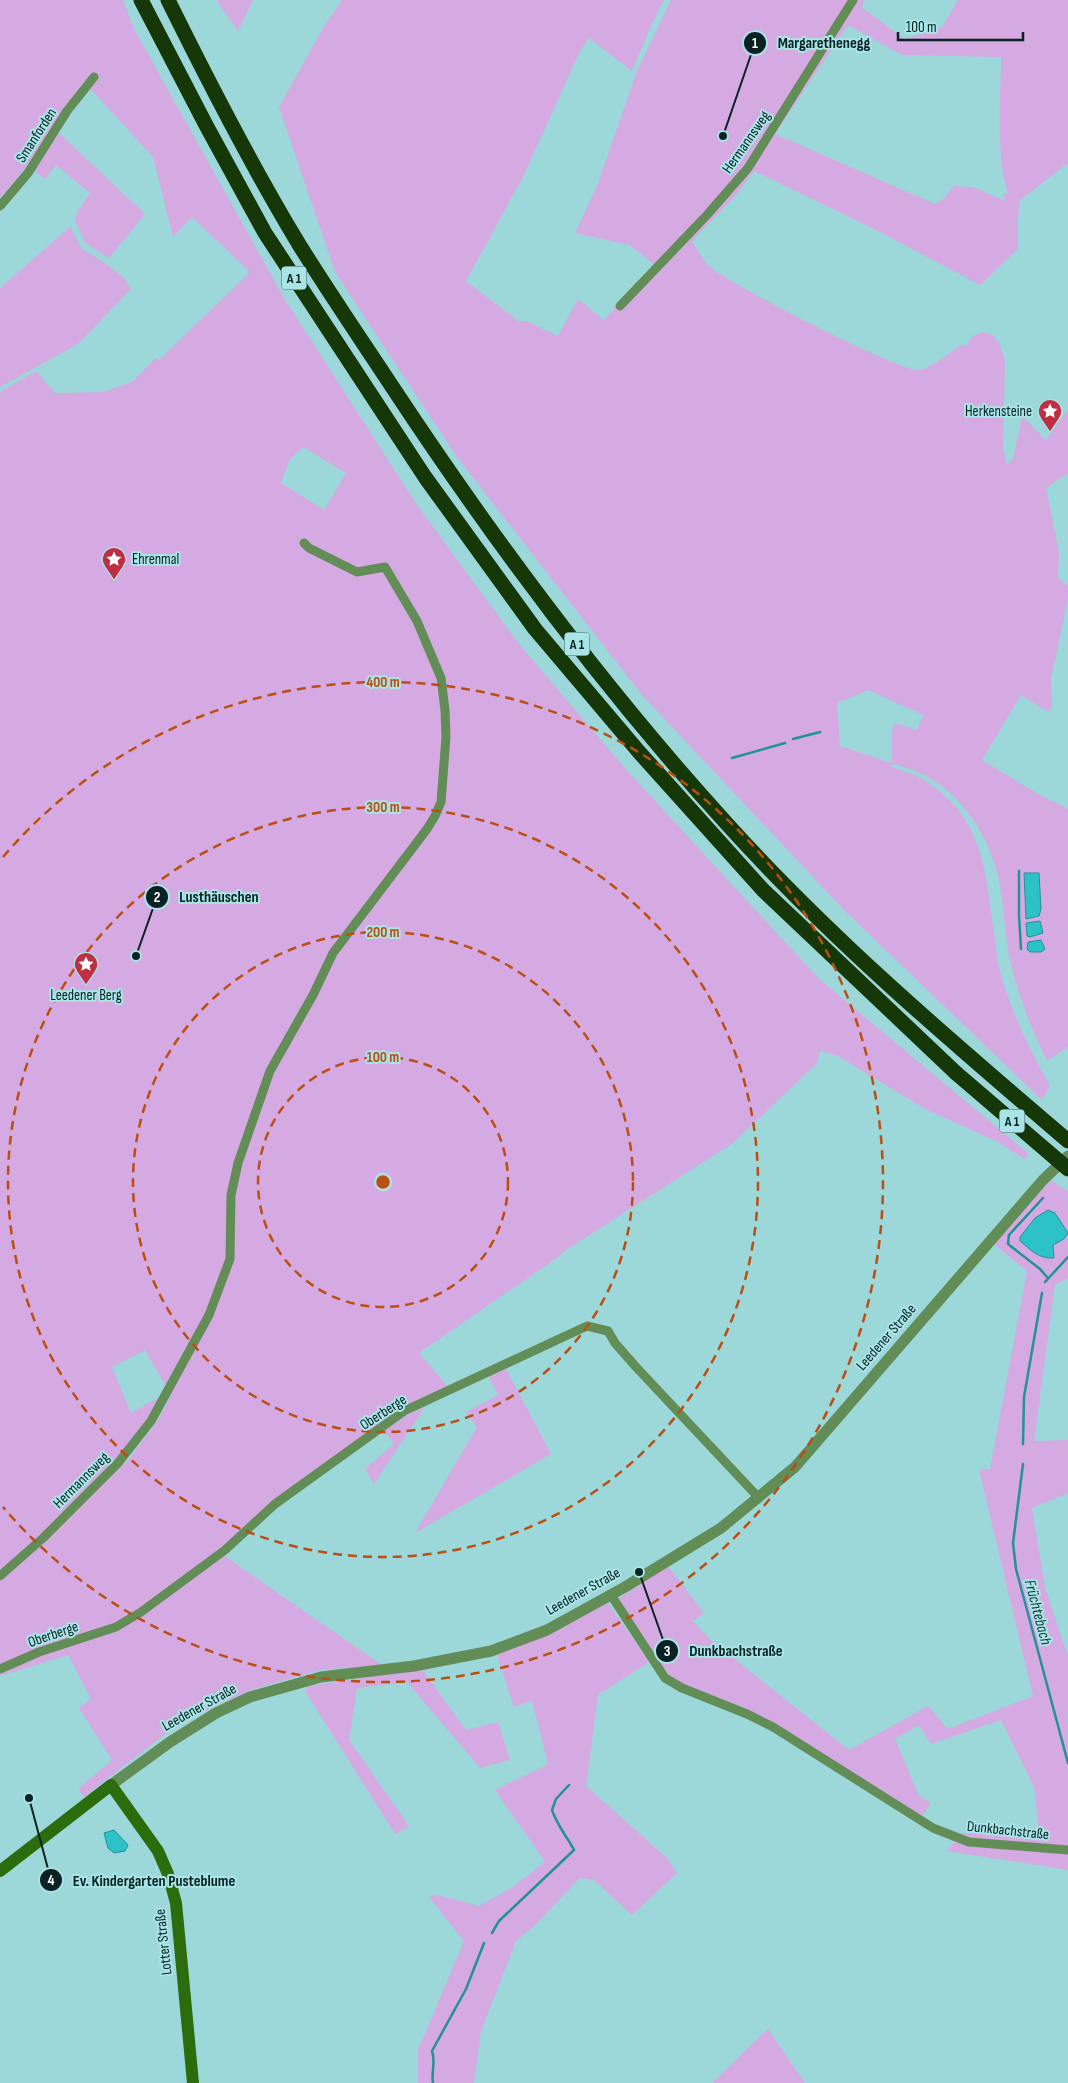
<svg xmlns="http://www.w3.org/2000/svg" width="1068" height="2083" font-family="'Sofia Sans Condensed',sans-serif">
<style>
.green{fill:#d5aae2;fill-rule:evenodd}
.water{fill:#2dc2c7;stroke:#229296}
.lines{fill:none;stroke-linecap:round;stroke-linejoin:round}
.stream{stroke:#229296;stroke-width:2.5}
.minor{stroke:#638d56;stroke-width:9}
.tertiary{stroke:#638d56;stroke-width:11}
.secondary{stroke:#2b6d0c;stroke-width:12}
.motorway{stroke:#163708;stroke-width:15}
.motorway-bridge{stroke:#163708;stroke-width:15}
.ring{fill:none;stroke:#bc4e11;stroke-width:2.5;stroke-dasharray:9 6}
.labels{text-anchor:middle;stroke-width:4;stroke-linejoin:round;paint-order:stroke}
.shield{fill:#a9e4e6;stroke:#3a5c5e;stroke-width:1}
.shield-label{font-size:14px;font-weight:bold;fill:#0a2223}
.street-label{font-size:15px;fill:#0a2223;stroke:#a9e4e6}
.poi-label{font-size:15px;fill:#0a2223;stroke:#a9e4e6;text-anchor:end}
.water-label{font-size:16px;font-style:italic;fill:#183536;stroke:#a9e4e6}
.centre{fill:#bc4e11;stroke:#a9e4e6;stroke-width:2.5}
.ring-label{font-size:15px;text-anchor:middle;font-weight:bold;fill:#bc4e11;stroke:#a9e4e6;stroke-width:4;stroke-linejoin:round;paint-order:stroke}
.leader{fill:none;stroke:#0a2223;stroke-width:2}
.callout-dot{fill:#0a2223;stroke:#a9e4e6;stroke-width:2}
.mark-label{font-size:15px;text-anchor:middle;font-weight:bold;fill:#fff}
.callout-label{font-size:16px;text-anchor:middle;font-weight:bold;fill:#0a2223;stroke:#a9e4e6;stroke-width:4;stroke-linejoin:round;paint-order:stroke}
</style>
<rect width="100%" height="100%" fill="#9cd7d9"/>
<!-- green -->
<path class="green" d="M0,0h123l11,29 150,269 133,207 102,139 105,123 194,211 211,176 -5,5 -26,-17 -73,-33 -87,-53 -18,-5 -3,12 -84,80 -170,109 -6,6 -138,95 29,34 -54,26 -196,152 25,-10 159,110 -62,5 -66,19 -39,17 -51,29 -80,62 -6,-8 34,-29 -33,-52 12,-9 -23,-44 -68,21v-1284l36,-21 19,22 49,-1 29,-11 23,-23 3,2 91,-88 -58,-55 -19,20 -20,-80 -68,-74 -62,88 -23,27zM303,447l43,26 -22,37 -43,-27 9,-24zM145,1350l26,45 -13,25 -32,43 -5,-5 30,-42 10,-20 -30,17 -19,-46z
M216,0h37l-15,31z
M342,0h322l-14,28 -18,43 -43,-33 -10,15 -55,122 -58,106 52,40h8l32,15 20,-37 26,21 50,-56 -25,-19 -54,-12 22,-47 40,-115 34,-71h194l-4,7 44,32 37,-12 16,-27h110v163l-48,37 -2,18v31l-38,36 -102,-54 -124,-60 -18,24 -44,46c5,8 10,18 17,25 16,16 193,107 210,104 14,-3 30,-17 42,-25l5,1 7,-10 9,-4 10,3 7,8 6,17 -2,88 4,16 6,-5 9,-43 24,24 22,-31v64l-22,15 13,64 -1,26 10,8v12l-17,81 1,28 -4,5 -27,-17 -39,65 56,34 30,15v238l-21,14c-14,-29 -27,-60 -35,-92 -8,-30 -7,-63 -14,-93 -13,-53 -51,-102 -106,-112v3c11,4 23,7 32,13 57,35 61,85 69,145 3,15 3,31 7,46 11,41 30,78 50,115l-8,14 -196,-188 -204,-217 -185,-238 -122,-185 -56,-165 44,-79zM848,25l54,30 99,2c0,38 -6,105 8,138l-6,-3 2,9 -32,-14 -19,-1 -11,13 -8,5 -160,-70zM868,690l55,25 -6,15 -23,-7 -2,8v32l-52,-17 -3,-43z
M59,133l86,81 -36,44 -24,-15 -10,-23 2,-8 13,-19 -34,-28 -11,14 -13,-10z
M72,225v6l10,18 23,14 18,14 8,12 -53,55 -78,43v-99z
M1051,1180l17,12v86l-13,7 -21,156 34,-1v53l-36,15 13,79 23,70v213l-121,-19 14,-18h78l-5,-46 -33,-67 -70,24 -12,-19 -24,14 24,57 12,7 -9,13 -146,-91 -33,-18 -61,-23 -13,-9 -51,-76 50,-33 36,47 -11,8 19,20 137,109 79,-44 20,23 85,-33 -54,-226 11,-1 37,-198 -33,-27z
M506,1369l45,85 -136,79 62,-106 -11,-15 32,-17 -9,-18z
M425,1407l-51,77 -9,-15 29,-25 -10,-13 23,-16z
M608,1603l41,59 -51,33 -12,91 81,72 10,15 -45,42 -38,-35 -14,-2 -47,49 -17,14 -35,90 -7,52h-56v-33l46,-109 -35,-44 8,-2 42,11 34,-19 32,-25 -50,-72 53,-26 -16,-63 -18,6 -17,-52 46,-19z
M422,1669l44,61 32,-8 12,38 -30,8 -73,-86 -50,6 -8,52 60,86 -14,8 -90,-143 3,-5z
M768,2029l37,54h-93z"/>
<!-- water -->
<path class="water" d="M1024,873h15l2,36 -2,7 -13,3z
M1040,921l3,12 -13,4 -3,-1 -1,-13z
M1041,940l4,9 -4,3h-11l-3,-3 1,-7z
M1048,1210l7,3 13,20 -4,6 -11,6 1,13c-16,1 -23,-8 -34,-17v-4l15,-19z
M114,1830l14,15 -3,6 -11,2 -6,-5 -4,-15z"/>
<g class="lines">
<!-- stream -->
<path class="stream" d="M793,739l27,-7
M732,758l53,-15
M1019,871v44l2,34
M1043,1198l-34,37 -1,9 32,25 7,8
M1045,1282l23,-25
M1023,1444l1,-47 18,-104
M1023,1464l-10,79 3,26 52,194
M492,1933l7,-12 75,-71c-8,-15 -16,-23 -22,-40l4,-11 13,-14
M433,2083c-2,-11 3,-21 -1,-32l34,-62 18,-46"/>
<!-- minor -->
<path class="minor" d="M0,206l28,-33 39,-62 27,-34
M620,306l86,-90 42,-48 105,-168
M0,1576l43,-38 75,-75 33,-42 58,-106 21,-56 1,-64 7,-32 32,-92 43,-76 20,-42 94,-124 8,-13 6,-14 5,-65 -1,-27 -4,-32 -24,-57 -32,-54 -28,5 -48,-24 -5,-5
M611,1595l54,83 17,10 65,26 26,13 160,101 36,14 99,8
M0,1669l39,-17 77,-25 25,-15 84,-62 50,-46 129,-93 183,-85 21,5 7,12 21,24 123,131"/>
<!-- tertiary -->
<path class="tertiary" d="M111,1785l59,-43 46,-29 34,-16 71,-20 93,-11 77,-15 56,-21 78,-43 96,-59 74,-61 248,-287 25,-24"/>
<!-- secondary -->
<path class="secondary" d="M0,1871l111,-86 47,66 10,23 8,29 17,180"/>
<!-- motorway -->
<path class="motorway" d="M141,0l66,127 58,106 160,244 110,152 104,123 124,138 193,183
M168,0c41,83 84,167 132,246 30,48 62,95 93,142 101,153 212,302 335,437 104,115 223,216 340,316"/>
<!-- motorway-bridge -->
<path class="motorway-bridge" d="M956,1073l112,96"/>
</g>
<!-- distance rings -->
<g class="ring">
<circle cx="383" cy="1182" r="125"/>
<circle cx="383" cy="1182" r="250"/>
<circle cx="383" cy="1182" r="375"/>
<path d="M3 857A500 500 0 1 1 3 1507"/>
</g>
<!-- icons -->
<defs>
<g id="sight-pin" transform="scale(1.25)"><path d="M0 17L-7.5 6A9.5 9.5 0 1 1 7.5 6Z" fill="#bf2e42" stroke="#a9e4e6"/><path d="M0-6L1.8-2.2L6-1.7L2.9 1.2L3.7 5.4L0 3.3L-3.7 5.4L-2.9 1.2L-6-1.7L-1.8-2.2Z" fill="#fff"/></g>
</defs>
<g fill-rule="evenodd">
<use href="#sight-pin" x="1050" y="411"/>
<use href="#sight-pin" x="114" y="559"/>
<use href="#sight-pin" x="86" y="964"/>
</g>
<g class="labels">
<!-- shield labels -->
<g class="shield">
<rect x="281.5" y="266.5" width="25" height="23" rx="4"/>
<rect x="564.5" y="632.5" width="25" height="23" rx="4"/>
<rect x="999.5" y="1109.5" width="25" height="23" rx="4"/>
</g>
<g class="shield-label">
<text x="294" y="283">A 1</text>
<text x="577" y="649">A 1</text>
<text x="1012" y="1126">A 1</text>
</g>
<!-- street labels -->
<g class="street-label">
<text transform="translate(36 135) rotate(-57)" y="5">Smanforden</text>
<text transform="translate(746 142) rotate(-55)" y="5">Hermannsweg</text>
<text transform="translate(886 1337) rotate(-49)" y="5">Leedener Straße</text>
<text transform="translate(383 1412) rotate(-33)" y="5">Oberberge</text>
<text transform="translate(81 1480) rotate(-45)" y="5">Hermannsweg</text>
<text transform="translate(583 1591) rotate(-29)" y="5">Leedener Straße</text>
<text transform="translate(53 1634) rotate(-19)" y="5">Oberberge</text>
<text transform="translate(199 1707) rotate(-29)" y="5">Leedener Straße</text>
<text transform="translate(1008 1830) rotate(6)" y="5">Dunkbachstraße</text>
<text transform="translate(163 1942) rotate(-96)" y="5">Lotter Straße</text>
</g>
<!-- poi labels -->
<g class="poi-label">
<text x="1032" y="416">Herkensteine</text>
<text x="132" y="564" text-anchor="start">Ehrenmal</text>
<text x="86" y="1000" text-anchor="middle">Leedener Berg</text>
</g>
<!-- water labels -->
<g class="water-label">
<text transform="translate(1039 1612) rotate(75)" y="6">Früchtebach</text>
</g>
</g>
<circle cx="383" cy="1182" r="8" class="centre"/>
<g class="ring-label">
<text x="383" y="687">400 m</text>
<text x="383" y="812">300 m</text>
<text x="383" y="937">200 m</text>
<text x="383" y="1062">100 m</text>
</g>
<!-- callouts -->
<path class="leader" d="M723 136L755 43M136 956L157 897M639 1572L667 1651M29 1798L51 1880"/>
<g class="callout-dot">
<circle cx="723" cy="136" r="5"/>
<circle cx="136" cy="956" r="5"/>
<circle cx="639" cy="1572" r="5"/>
<circle cx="29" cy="1798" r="5"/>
<circle cx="755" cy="43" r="12"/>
<circle cx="157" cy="897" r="12"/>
<circle cx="667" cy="1651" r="12"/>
<circle cx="51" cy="1880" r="12"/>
</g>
<g class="mark-label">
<text x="755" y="48">1</text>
<text x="157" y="902">2</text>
<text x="667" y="1656">3</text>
<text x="51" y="1885">4</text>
</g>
<g class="callout-label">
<text x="824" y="48">Margarethenegg</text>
<text x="219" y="902">Lusthäuschen</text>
<text x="736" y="1656">Dunkbachstraße</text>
<text x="154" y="1886">Ev. Kindergarten Pusteblume</text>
</g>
<!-- scale -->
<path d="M898 32v8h125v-8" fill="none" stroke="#0a2223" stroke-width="2.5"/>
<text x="906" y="32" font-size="15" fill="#0a2223" stroke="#a9e4e6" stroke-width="4" paint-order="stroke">100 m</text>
</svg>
